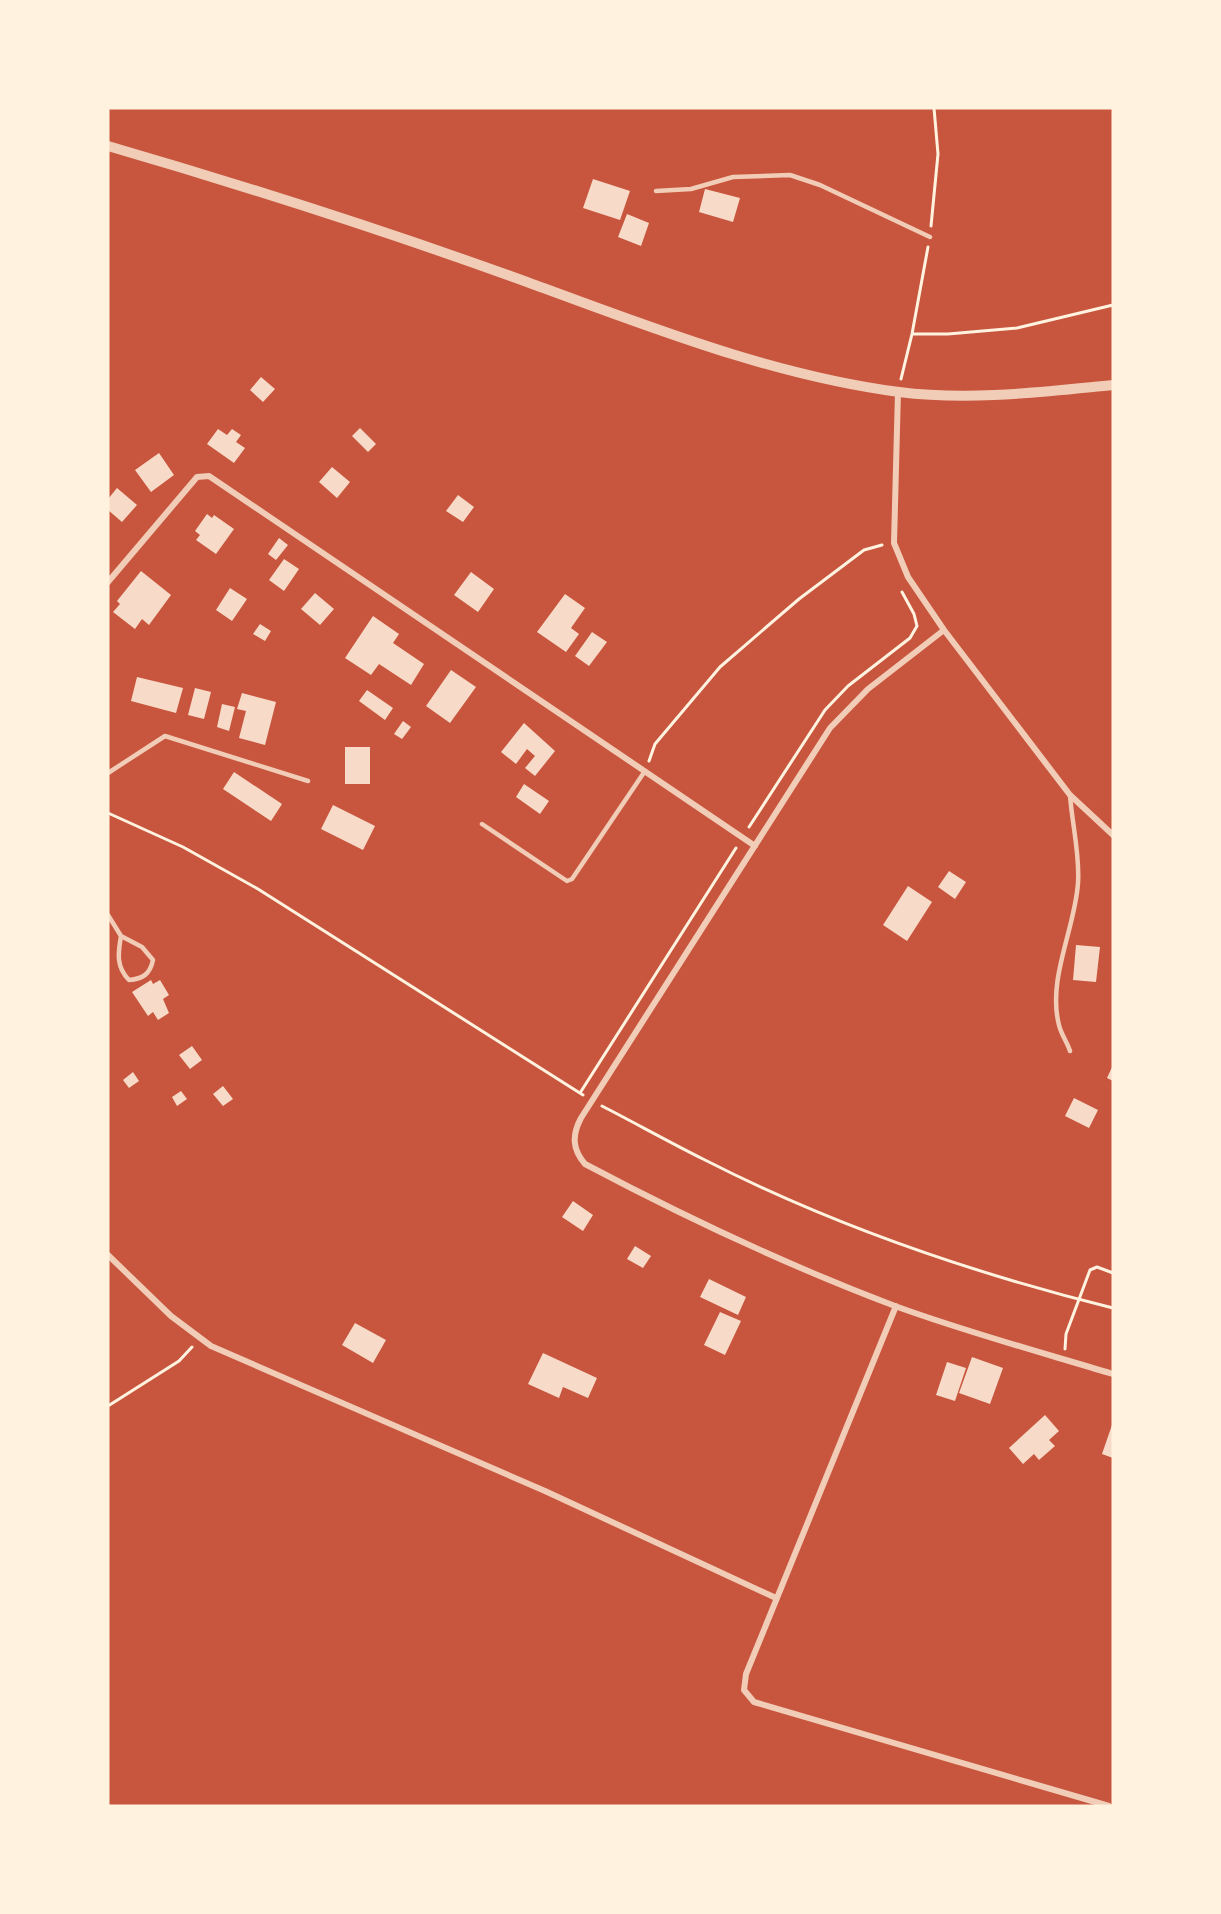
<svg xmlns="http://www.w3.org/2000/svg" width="1221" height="1914" font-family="'Space Grotesk',sans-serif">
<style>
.building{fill:#f7dbc8}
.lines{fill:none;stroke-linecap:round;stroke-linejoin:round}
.path{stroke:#fff3e0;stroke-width:3}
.service{stroke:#f1ccb7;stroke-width:4.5}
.minor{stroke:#f1ccb7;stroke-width:6}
.tertiary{stroke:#f1ccb7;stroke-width:10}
</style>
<rect width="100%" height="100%" fill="#c8553d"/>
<!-- building -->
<path class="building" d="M593,179l37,12 -10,29 -37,-12z
M705,189l35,9 -7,24 -34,-10z
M627,214l22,9 -8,23 -23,-9z
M261,377l14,12 -12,13 -13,-12z
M360,428l16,16 -8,8 -16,-16z
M218,429l9,6 5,-6 9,6 -5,7 9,6 -11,15 -27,-19z
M159,453l15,22 -23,17 -16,-22z
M332,467l18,15 -13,16 -18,-16z
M117,488l20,17 -15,17 -14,-12v-11z
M458,495l16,12 -11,15 -17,-11z
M207,514l5,4 2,-3 20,14 -18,25 -20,-14 4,-5 -5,-4z
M279,538l9,7 -12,15 -8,-6z
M284,559l15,10 -15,22 -15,-11z
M141,571l30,24 -22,30 -7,-6 -7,10 -22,-17 7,-8 -3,-3z
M471,572l23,17 -16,23 -24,-17z
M230,588l17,11 -15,22 -16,-11z
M315,593l19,16 -14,16 -19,-16z
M565,594l20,14 -14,20 8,6 -13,18 -29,-20z
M373,616l26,18 -6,9 31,21 -13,21 -32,-21 -8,11 -26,-17z
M260,624l11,7 -6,10 -12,-7z
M592,632l15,10 -18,24 -14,-10z
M451,670l25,17 -26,36 -24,-17z
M137,677l46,11 -7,25 -45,-12z
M195,688l16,4 -7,27 -16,-4z
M367,690l26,18 -8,12 -26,-19z
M242,693l34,9 -11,43 -26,-7 7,-27 -9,-2z
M222,704l13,3 -6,24 -12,-4z
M403,721l8,6 -9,12 -8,-5z
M524,723l31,28 -20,25 -10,-8 10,-12 -8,-7 -11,15 -15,-12z
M345,747h25v37h-25z
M234,772l48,32 -11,17 -48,-32z
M524,784l25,17 -9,13 -24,-17z
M333,805l42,21 -12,24 -42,-21z
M949,871l17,11 -11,17 -17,-12z
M908,886l24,16 -25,39 -24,-16z
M1076,945l24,2 -4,35 -23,-2z
M151,980l2,4 7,-4 9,15 -6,4 6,14 -11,7 -5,-8 -5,4 -16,-24z
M192,1046l10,14 -12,9 -11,-14z
M1113,1065v16l-6,-3z
M133,1072l6,9 -10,7 -6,-8z
M223,1086l10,13 -10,7 -10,-12z
M181,1091l6,8 -10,7 -5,-9z
M1074,1098l24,12 -9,18 -24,-12z
M573,1201l20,14 -10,16 -21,-14z
M635,1246l16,10 -8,12 -16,-9z
M709,1279l37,18 -8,18 -38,-18z
M720,1312l21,9 -16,34 -21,-10z
M355,1323l31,17 -13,23 -31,-18z
M543,1353l54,25 -9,20 -25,-11 -4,11 -31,-14z
M972,1357l31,11 -13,36 -31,-11z
M947,1362l19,6 -11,33 -19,-6z
M1045,1415l14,16 -10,9 6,6 -16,14 -5,-6 -11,10 -14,-16z
M1113,1422v36l-11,-4z"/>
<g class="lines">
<!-- path -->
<path class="path" d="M931,226l7,-72 -4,-46
M912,334h36l69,-6 96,-23
M901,379l11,-45 16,-87
M649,761l6,-17 65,-77 79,-68 65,-49 18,-5
M108,813l75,34 75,42 325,206
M749,827l76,-117 23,-24 62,-48 7,-12 -3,-12 -12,-22
M580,1093l156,-245
M602,1106c33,17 67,36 101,53 129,66 269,114 410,149
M1065,1349l1,-15 24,-64 7,-3 16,6
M108,1406l71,-45 13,-14"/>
<!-- service -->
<path class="service" d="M656,191l35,-2 42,-12 57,-2 30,10 110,52
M108,773l57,-37 143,45
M1070,795c2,29 10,59 8,88 -3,46 -31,96 -19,142 2,9 8,17 11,26
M482,824l85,57 5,-2 73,-108
M108,915l13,21 21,11 11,13c-3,14 -10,19 -24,20 -13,-13 -11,-27 -8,-44"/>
<!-- minor -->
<path class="minor" d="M898,392l-4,151 14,34 36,53 126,165 43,40
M108,582l89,-105 12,-1 546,370
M944,630l-76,59 -38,39 -249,390c-9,17 -9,31 4,46 100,53 204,102 310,142 71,26 145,46 218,68
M108,1255l63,61 40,30 334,145 231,107
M896,1306l-150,368 -2,16 10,12 355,104"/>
<!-- tertiary -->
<path class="tertiary" d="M108,146c141,41 281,86 419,136 121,44 243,93 372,110 71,9 142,0 214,-7"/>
</g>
<!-- border -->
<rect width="1221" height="1914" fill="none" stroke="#fff3e0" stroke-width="219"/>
</svg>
